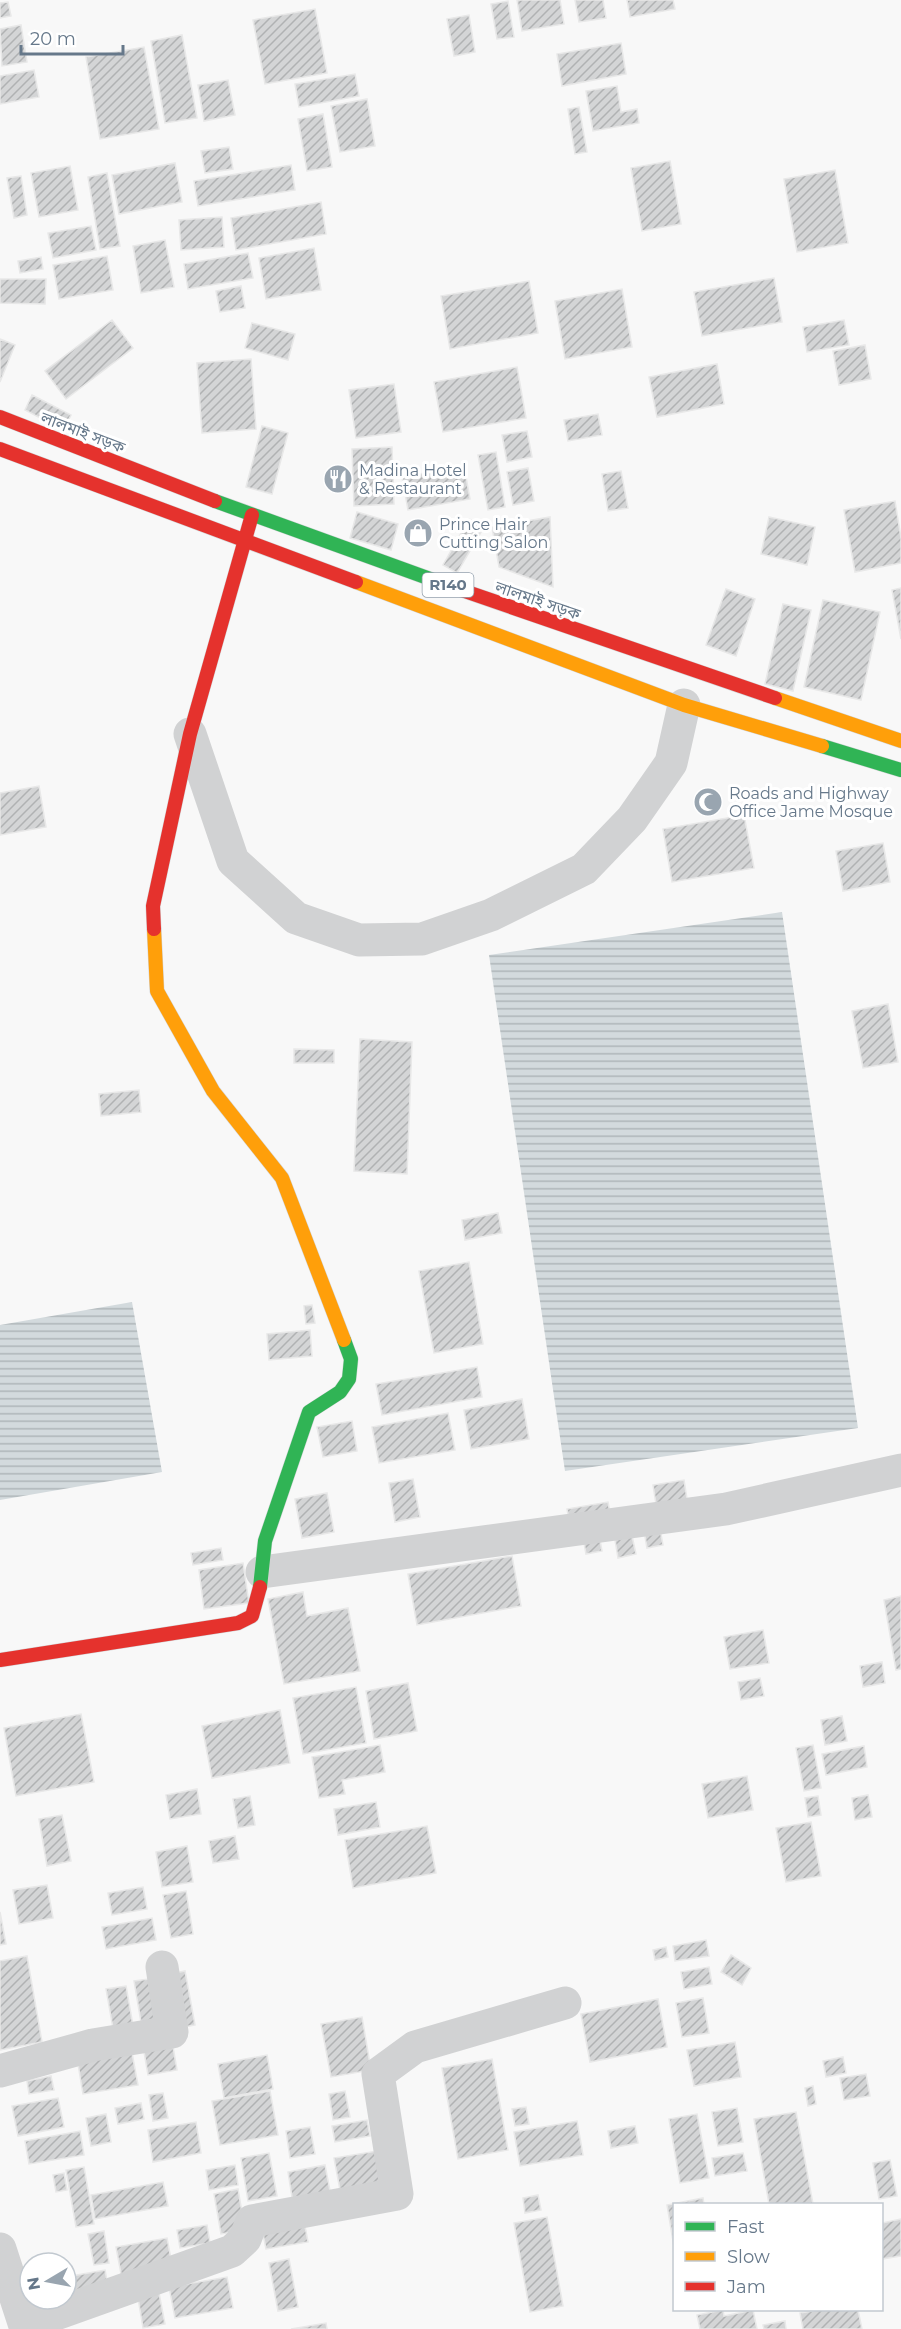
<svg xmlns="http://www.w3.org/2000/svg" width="901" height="2329" font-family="Montserrat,'Noto Sans Bengali',sans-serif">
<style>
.water{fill:url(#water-rules)}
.building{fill:url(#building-hatch);stroke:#e8e8e8;stroke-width:1.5}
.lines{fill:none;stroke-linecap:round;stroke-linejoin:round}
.fast-casing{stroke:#d3d5d7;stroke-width:15}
.slow-casing{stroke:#d3d5d7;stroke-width:15}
.jam-casing{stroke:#d3d5d7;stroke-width:15}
.street{stroke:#d1d2d3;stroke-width:33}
.fast{stroke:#30b455;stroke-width:14}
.slow{stroke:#ff9f0a;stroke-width:14}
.jam{stroke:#e5322d;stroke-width:14}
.labels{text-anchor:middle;stroke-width:6;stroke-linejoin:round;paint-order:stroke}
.shield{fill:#fff;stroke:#94a0ad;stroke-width:1.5}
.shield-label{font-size:15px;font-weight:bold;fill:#66788a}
.street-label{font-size:16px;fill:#66788a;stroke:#fff}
.poi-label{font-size:16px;fill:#66788a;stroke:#fff;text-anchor:start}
</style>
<defs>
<pattern id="water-rules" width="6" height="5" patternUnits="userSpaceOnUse" patternTransform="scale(1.5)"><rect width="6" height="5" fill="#d3dadd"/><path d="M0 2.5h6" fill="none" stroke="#afb6b9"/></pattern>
<pattern id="building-hatch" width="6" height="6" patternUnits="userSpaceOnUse" patternTransform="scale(1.5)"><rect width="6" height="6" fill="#d4d5d6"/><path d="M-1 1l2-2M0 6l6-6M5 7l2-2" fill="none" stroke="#b0b2b3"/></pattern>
</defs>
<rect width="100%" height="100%" fill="#f8f8f8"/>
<!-- water -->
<path class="water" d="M782,912l76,516 -293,43 -76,-516z
M132,1302l30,170 -162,28v-175z"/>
<!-- building -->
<path class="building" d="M517,0h43l4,24 -42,7z
M575,0h28l3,18 -27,4z
M627,0h46l2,9 -45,8z
M508,1l6,36 -17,2 -6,-35z
M8,2l3,14 -11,2v-15z
M315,9l12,64 -62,11 -12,-64z
M469,15l6,37 -21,4 -7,-37z
M21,25l6,37 -25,4 -2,-37z
M182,35l15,83 -32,5 -14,-82z
M621,43l5,31 -64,12 -5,-32z
M144,47l15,82 -59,10 -14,-82z
M34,70l5,27 -39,7v-28z
M355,74l4,22 -60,11 -4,-23z
M228,80l7,35 -31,6 -6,-36z
M617,86l4,26 16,-3 2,14 -46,8 -7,-40z
M367,99l8,47 -35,6 -9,-46z
M579,107l8,45 -12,2 -7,-45z
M323,114l9,53 -25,4 -9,-52z
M229,147l4,22 -28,4 -4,-22z
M670,161l11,63 -39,7 -11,-63z
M175,163l7,39 -63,12 -7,-39z
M291,165l4,25 -97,16 -4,-25z
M70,166l8,44 -39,7 -8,-44z
M835,170l13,73 -51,9 -13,-73z
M107,173l13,73 -20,3 -12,-72z
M21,176l6,39 -13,3 -7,-40z
M321,202l5,32 -90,16 -5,-32z
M222,217l2,30 -43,3 -2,-30z
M91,226l5,24 -43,8 -5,-25z
M165,240l9,47 -33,6 -8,-47z
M314,248l7,42 -55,9 -7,-41z
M248,253l5,25 -65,11 -4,-25z
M107,256l6,34 -54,9 -6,-34z
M41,257l2,12 -23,4 -2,-12z
M774,278l8,44 -80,14 -8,-44z
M0,279h46l-1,25 -45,-1z
M529,281l9,52 -88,16 -9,-53z
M241,286l4,22 -25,4 -4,-21z
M622,289l10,58 -67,12 -10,-58z
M112,320l21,28 -67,51 -21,-28z
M844,320l5,25 -42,7 -4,-25z
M252,323l43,11 -7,26 -43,-12z
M0,339l15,6 -15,37z
M865,345l6,34 -32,6 -6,-34z
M251,359l5,70 -54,4 -5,-70z
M717,364l7,40 -67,13 -8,-40z
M517,367l9,51 -83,14 -9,-50z
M394,384l7,48 -45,6 -7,-48z
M32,395l39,20 -8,15 -38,-20z
M598,414l4,21 -34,6 -4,-21z
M262,426l26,7 -16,61 -26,-7z
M527,431l5,26 -25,5 -5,-27z
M392,447l2,57 -40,2 -2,-57z
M496,452l9,55 -17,3 -10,-55z
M464,466l6,33 -62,11 -6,-33z
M528,468l6,33 -21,4 -6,-33z
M621,471l7,37 -20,3 -6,-37z
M895,501l6,37v25l-46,9 -11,-62z
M357,512l41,12 -7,26 -41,-12z
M550,517l3,70 -54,-20 -7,-40z
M769,517l46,10 -8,38 -46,-11z
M469,519l15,8 -27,46 -14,-8z
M901,588v51l-9,-49z
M726,589l29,10 -19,57 -30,-11z
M823,600l57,12 -19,88 -57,-13z
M783,604l28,6 -18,81 -28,-7z
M39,786l7,41 -46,8v-42z
M744,815l10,53 -82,14 -9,-53z
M883,843l7,39 -47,9 -7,-40z
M888,1004l10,58 -35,6 -11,-57z
M360,1039l52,3 -5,132 -53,-3z
M294,1049l40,1v13h-40z
M139,1090l2,22 -40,4 -2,-22z
M498,1213l4,20 -37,7 -3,-20z
M469,1262l14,82 -49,9 -15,-82z
M312,1305l3,18 -9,1 -2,-18z
M310,1330l2,26 -43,4 -2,-26z
M477,1367l5,30 -100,18 -6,-31z
M522,1399l7,40 -58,10 -7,-39z
M448,1413l7,37 -76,13 -7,-36z
M352,1421l5,30 -34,6 -6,-30z
M413,1479l7,38 -25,5 -6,-39z
M684,1480l3,19 -31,5 -3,-19z
M327,1493l7,39 -32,6 -7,-39z
M608,1502l3,16 -41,7 -3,-16z
M598,1529l4,22 -16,3 -4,-22z
M660,1529l3,16 -16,3 -3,-17z
M632,1536l4,18 -18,4 -3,-18z
M221,1548l2,12 -30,5 -2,-12z
M512,1556l9,50 -104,19 -9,-51z
M243,1563l6,40 -45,6 -5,-39z
M303,1592l4,24 41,-8 12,63 -76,13 -16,-85z
M901,1596v73l-5,1 -12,-70z
M763,1630l6,33 -39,6 -6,-32z
M882,1662l3,21 -22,4 -3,-21z
M760,1678l4,18 -23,4 -3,-18z
M408,1683l9,48 -43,8 -8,-48z
M356,1687l10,56 -63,11 -10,-56z
M280,1710l10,53 -78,15 -10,-52z
M81,1714l13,68 -78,14 -12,-68z
M842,1716l5,25 -22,4 -4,-25z
M380,1745l5,27 -43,8 3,14 -26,4 -7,-41z
M813,1745l8,43 -17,3 -8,-43z
M864,1746l3,21 -41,8 -4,-21z
M747,1776l6,34 -45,8 -6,-34z
M197,1789l4,25 -31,5 -4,-24z
M868,1795l4,22 -17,3 -3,-22z
M250,1796l5,29 -17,3 -5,-29z
M818,1796l3,19 -13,2 -3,-19z
M376,1802l4,25 -42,8 -4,-26z
M62,1815l9,46 -24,5 -8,-47z
M811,1822l10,54 -35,6 -10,-54z
M427,1826l9,47 -83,15 -8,-48z
M235,1836l4,23 -26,4 -4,-22z
M187,1846l6,36 -31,5 -6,-35z
M47,1885l6,33 -34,6 -6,-34z
M143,1887l4,22 -35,6 -4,-22z
M186,1891l7,43 -22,4 -8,-43z
M0,1912l6,32 -6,1z
M152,1918l4,22 -50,9 -4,-22z
M706,1940l3,16 -34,5 -2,-15z
M666,1947l2,10 -13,3 -2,-10z
M731,1955l20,13 -9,17 -21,-13z
M27,1956l15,86 -42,8v-89z
M709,1967l3,17 -28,5 -3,-17z
M185,1971l10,54 -16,3 -9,-54z
M149,1979l8,46 -15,3 -8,-47z
M126,1986l8,45 -20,3 -8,-45z
M703,1998l6,35 -27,4 -6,-34z
M658,1999l9,48 -77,15 -9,-48z
M362,2017l9,53 -40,7 -10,-53z
M172,2041l5,29 -29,5 -5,-29z
M130,2042l8,43 -55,9 -7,-42z
M735,2042l6,35 -47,9 -7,-36z
M267,2055l6,34 -49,9 -6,-34z
M843,2057l3,16 -20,4 -3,-16z
M492,2059l16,91 -50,9 -16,-91z
M866,2074l4,22 -26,4 -4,-22z
M51,2076l3,14 -25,4 -2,-13z
M813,2086l3,18 -8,2 -3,-18z
M270,2091l8,44 -58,10 -8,-44z
M345,2091l5,26 -17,3 -4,-26z
M163,2093l5,25 -15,3 -4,-26z
M58,2098l6,29 -46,9 -6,-30z
M141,2103l3,16 -26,5 -3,-16z
M526,2107l3,17 -14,2 -3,-17z
M737,2108l6,34 -25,4 -6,-34z
M796,2112l17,92h-44l-15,-85z
M106,2114l5,28 -20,4 -5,-28z
M697,2114l12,64 -29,5 -11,-64z
M367,2120l3,16 -35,6 -3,-16z
M577,2121l6,34 -63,11 -6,-34z
M196,2122l5,31 -48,9 -5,-32z
M635,2126l3,17 -27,5 -3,-17z
M310,2127l5,27 -25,4 -4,-27z
M80,2131l4,24 -55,9 -4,-23z
M377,2151l5,32 -42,7 -6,-32z
M269,2153l8,43 -29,5 -7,-43z
M743,2153l4,18 -32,5 -3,-18z
M890,2160l7,36 -18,3 -6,-36z
M235,2165l3,20 -29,5 -3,-20z
M325,2165l6,31 -38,7 -5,-31z
M84,2167l10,57 -18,3 -10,-57z
M64,2173l3,17 -11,2 -3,-17z
M163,2182l5,24 -73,13 -4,-24z
M238,2189l7,41 -24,4 -7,-40z
M538,2195l3,15 -16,3 -2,-15z
M703,2198l1,6h-30v43l-7,-42z
M547,2217l16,89 -33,6 -16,-89z
M901,2219v37l-19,3v-36z
M304,2221l4,21 -42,7 -4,-20z
M207,2225l3,18 -30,5 -3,-18z
M104,2231l5,32 -15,2 -6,-31z
M167,2238l6,32 -51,9 -6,-32z
M289,2259l9,48 -20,4 -9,-48z
M105,2270l4,21 -43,8v-22z
M227,2277l6,31 -58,10 -6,-31z
M158,2288l7,36 -22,4 -6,-36z
M723,2310l1,6 29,-6 4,19h-57l-3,-14z
M819,2310h39l4,19h-59l-3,-16z
M785,2321l1,8h-22l-1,-4z
M326,2323l1,6h-36z"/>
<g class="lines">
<!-- fast casing -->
<g class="fast-casing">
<path id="fast" d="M215,501l232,84
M822,746l79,24
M260,1587l5,-46 44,-129 31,-20 9,-13 2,-20 -7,-19"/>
</g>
<!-- slow casing -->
<g class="slow-casing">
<path id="slow" d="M356,582l328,123 138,41
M775,698l126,43
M154,929l3,62 56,100 69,87 62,162"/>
</g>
<!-- jam casing -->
<g class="jam-casing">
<path id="jam" d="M0,417l215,84
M0,449l356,133
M447,585l328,113
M154,929l-1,-23 37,-172 62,-219
M0,1660l238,-37 14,-7 8,-29"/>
</g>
<!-- street -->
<path class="street" d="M190,734l43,127 63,57 63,22 63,-1 69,-24 93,-46 48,-50 39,-56 13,-58
M262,1572l464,-63 175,-39
M0,2071l93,-26 79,-13 -10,-65
M0,2249l26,80
M25,2325l207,-74 13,-12 7,-18 145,-27 -19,-120 37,-27 150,-44"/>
<!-- fast -->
<use href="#fast" class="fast"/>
<!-- slow -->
<use href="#slow" class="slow"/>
<!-- jam -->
<use href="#jam" class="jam"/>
</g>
<!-- icons -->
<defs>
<g id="restaurant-disc" transform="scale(1.5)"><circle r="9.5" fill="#99a5b0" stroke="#fff"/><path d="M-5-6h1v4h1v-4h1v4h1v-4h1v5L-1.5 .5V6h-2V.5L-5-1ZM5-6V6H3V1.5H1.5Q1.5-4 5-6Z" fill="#fff"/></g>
<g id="shop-disc" transform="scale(1.5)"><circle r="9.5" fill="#99a5b0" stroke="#fff"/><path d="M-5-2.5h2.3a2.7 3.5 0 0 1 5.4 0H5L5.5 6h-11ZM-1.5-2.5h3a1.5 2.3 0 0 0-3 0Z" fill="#fff"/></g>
<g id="mosque-disc" transform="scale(1.5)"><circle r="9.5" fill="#99a5b0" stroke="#fff"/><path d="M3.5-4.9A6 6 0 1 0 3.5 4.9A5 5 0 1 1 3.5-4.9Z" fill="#fff"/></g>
</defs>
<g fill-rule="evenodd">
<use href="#restaurant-disc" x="338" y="479"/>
<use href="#shop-disc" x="418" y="533"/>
<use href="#mosque-disc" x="708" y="802"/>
</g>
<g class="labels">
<!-- shield labels -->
<rect class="shield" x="422.5" y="573" width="51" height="24" rx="4.5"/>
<g class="shield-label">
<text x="448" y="590">R140</text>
</g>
<!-- street labels -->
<g class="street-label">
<text transform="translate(83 432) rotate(21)" y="6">লালমাই সড়ক</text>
<text transform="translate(538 600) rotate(19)" y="6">লালমাই সড়ক</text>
</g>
<!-- poi labels -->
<g class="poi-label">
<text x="359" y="476">Madina Hotel<tspan x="359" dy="18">&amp; Restaurant</tspan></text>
<text x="439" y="530">Prince Hair<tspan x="439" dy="18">Cutting Salon</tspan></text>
<text x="729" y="799">Roads and Highway<tspan x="729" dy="18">Office Jame Mosque</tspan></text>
</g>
</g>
<!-- legend -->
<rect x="673" y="2203" width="210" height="108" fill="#ffffff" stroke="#c2c9d0" stroke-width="1.5"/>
<rect x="685" y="2222" width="30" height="9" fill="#30b455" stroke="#c2c9d0" stroke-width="1.5"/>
<text x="727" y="2233" font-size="18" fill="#66788a">Fast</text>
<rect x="685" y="2252" width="30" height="9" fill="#ff9f0a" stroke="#c2c9d0" stroke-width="1.5"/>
<text x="727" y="2263" font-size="18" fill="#66788a">Slow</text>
<rect x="685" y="2282" width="30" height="9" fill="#e5322d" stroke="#c2c9d0" stroke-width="1.5"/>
<text x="727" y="2293" font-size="18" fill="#66788a">Jam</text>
<!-- north arrow -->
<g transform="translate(48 2281) rotate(260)"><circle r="28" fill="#ffffff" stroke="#c2c9d0" stroke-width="1.5"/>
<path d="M0-4.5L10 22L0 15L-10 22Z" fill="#99a5b0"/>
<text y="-9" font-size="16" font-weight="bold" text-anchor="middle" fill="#66788a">N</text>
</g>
<!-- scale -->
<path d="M21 45v9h102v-9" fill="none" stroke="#66788a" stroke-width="3"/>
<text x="30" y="45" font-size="18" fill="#66788a" stroke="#ffffff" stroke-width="4.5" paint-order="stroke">20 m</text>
</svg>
